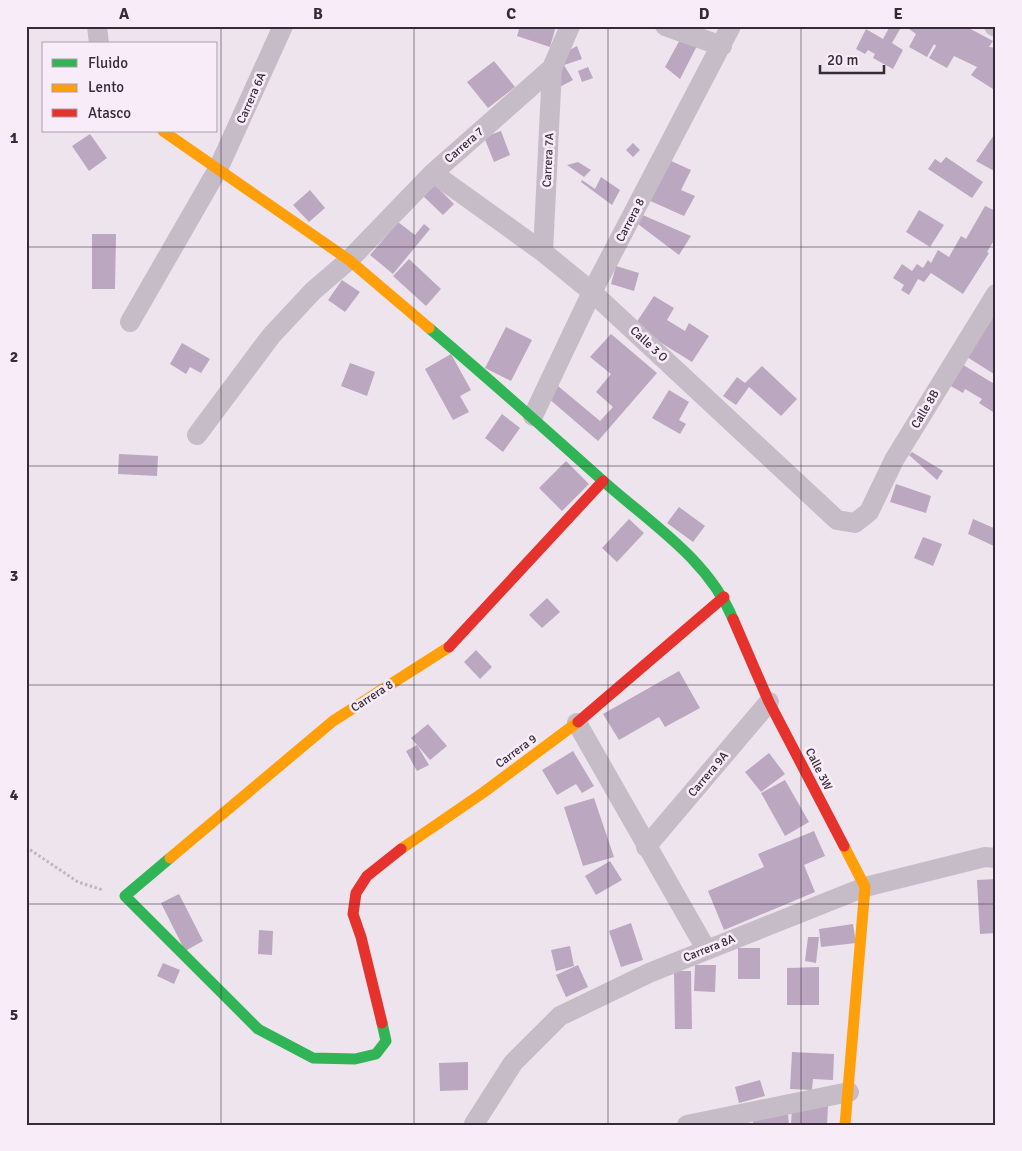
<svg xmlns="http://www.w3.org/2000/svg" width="1022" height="1151" font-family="Signika,sans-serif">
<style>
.building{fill:#bba7c0}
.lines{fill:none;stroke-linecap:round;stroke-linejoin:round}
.path{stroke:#bfb5bf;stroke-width:3;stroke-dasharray:2.5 2.5;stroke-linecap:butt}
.street{stroke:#c6bcc7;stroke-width:20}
.fast{stroke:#30b455;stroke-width:11}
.slow{stroke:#ff9f0a;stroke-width:11}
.jam{stroke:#e5322d;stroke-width:11}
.grid{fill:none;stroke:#352a38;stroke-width:1;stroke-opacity:0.55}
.labels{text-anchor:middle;stroke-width:5;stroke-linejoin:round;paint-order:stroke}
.street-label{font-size:12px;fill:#352a38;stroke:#f9ecf9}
.neatline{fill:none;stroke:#352a38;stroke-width:2}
.grid-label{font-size:16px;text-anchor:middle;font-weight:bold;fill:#352a38}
</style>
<rect width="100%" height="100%" fill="#eee4ee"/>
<!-- building -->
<path class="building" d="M520,26h36l-6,21 -33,-11z
M890,26l10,3 -8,14 11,7 -10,19 -20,-11 2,-4 -7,-4 -3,4 -9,-5 10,-20 17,10z
M905,26h60l28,15 -4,6 7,1v43l-25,-16 6,-8 -23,-11 -7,12 -18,-10 7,-12 -2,-2 -7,13 -18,-10 7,-13z
M682,36l16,8 -18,35 -15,-12z
M577,46l5,13 -18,6 9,15 -17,9 2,-33z
M494,61l21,26 -27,21 -21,-26z
M588,67l5,11 -11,4 -4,-11z
M501,131l9,24 -16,7 -10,-25z
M996,132v40l-20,-11z
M90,134l17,24 -18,13 -17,-25z
M633,143l7,7 -7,7 -7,-7z
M946,157l37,25 -11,16 -44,-29 7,-10 6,4z
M669,160l22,10 -10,20 14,6 -11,20 -38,-17z
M578,162l13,8 -7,7 -17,-12z
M601,177l19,13 -8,15 -31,-23 1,-2 13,9z
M433,183l21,21 -11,11 -21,-20z
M310,190l15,18 -16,14 -16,-17z
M985,206l11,5v26l-9,15 2,1 -26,41 -32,-21 -7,9 -6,-3 -9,16 -8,-5 3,-5 -11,-7 9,-14 10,7 5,-7 6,4 5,-8 3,3 7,-13 11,7 12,-21 5,3z
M919,210l25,15 -14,22 -24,-15z
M638,213l53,23 -12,19 -45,-34z
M398,222l17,13 9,-11 6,5 -37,45 -23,-19z
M92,234h24l-1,55h-23z
M409,259l32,30 -15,17 -33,-30z
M616,266l23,7 -5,18 -23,-7z
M342,280l18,12 -15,20 -17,-12z
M654,296l20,12 -7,12 18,11 4,-8 20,13 -17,26 -58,-36z
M993,317l3,1 -2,56 -27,-17z
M506,327l26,13 -21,41 -26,-13z
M611,334l46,39 -59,68 -50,-43 10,-12 42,35 13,-14 -17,-15 15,-18 -21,-17z
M182,343l28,16 -9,14 -11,-6 -4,7 -16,-10z
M451,354l20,36 -11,6 9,16 -16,8 -28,-51z
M350,363l25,9 -8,24 -26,-10z
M960,363l36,22v22l-3,5 -14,-9 3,-4 -17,-10 -2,4 -14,-8z
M762,366l35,33 -16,17 -32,-29 -13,18 -13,-9 14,-19 8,6z
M669,390l20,12 -10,18 7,4 -6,10 -28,-16z
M502,414l18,14 -17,24 -18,-14z
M912,452l31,19 -6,9 -28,-25z
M119,454l39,2 -1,20 -39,-2z
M566,461l23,23 -27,27 -23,-23z
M896,484l35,12 -5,17 -36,-11z
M679,507l26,19 -12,16 -26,-19z
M629,519l15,14 -27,29 -15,-14z
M973,519l23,10v18l-28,-13z
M923,537l19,7 -9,22 -19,-8z
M547,598l13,14 -18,16 -13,-13z
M476,650l16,17 -12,12 -16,-17z
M679,671l21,37 -35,19 -6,-10 -40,23 -16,-26z
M428,724l19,22 -17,14 -19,-22z
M417,745l12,20 -12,6 -11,-20z
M573,751l21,35 -12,7 -6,-9 -19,11 -15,-25z
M769,753l16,21 -24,18 -16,-20z
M785,780l24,42 -24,14 -24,-43z
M594,798l20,59 -31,9 -19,-59z
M814,831l11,25 -21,9 11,27 -91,38 -16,-39 56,-24 -6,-13z
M610,861l12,19 -26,15 -11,-19z
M996,879v54l-16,1 -3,-54z
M179,894l24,47 -18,10 -24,-48z
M631,923l12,37 -22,7 -12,-36z
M853,924l3,19 -35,4 -2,-18z
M259,930l14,1 -1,24 -14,-1z
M808,937h11l-3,26 -11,-2z
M570,946l4,20 -18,5 -5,-21z
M738,948h22v31h-22z
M163,963l17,7 -6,14 -17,-8z
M578,965l10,22 -22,10 -10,-22z
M695,965h21l-1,27 -21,-1z
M819,967v38h-32v-37z
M674,971h17l1,58h-17z
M792,1052l42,2 -1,26 -20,-1 -1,11 -22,-1z
M468,1062v28l-28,1 -1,-28z
M760,1080l5,16 -26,7 -4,-16z
M792,1105l36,1 -1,19h-36z
M788,1113l1,12h-36v-9z"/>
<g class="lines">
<!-- path -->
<path class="path" d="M26,847l52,35 25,8"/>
<!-- street -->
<path class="street" d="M97,26l2,18
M665,26l57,20
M994,26l2,1
M433,173l110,79 49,40 245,228 18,3 14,-11 25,-52 102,-166
M543,252l9,-184
M130,322l88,-153 65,-143
M533,416l59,-124 139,-266
M197,435l74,-99 42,-45 36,-31 84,-87 119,-105 18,-42
M577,723l129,226
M646,847l123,-145
M474,1124l39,-61 47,-47 89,-43 216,-86 120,-30 11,1
M687,1125l162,-33"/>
<!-- fast -->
<path class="fast" d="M429,328c59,50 116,101 173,152 48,43 106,79 131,139
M170,858l-45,38 133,133 55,29 42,1 21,-5 10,-13 -4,-18"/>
<!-- slow -->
<path class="slow" d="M163,131l186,129 80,68
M844,846l21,41 -20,238
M401,849l83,-57 94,-70
M170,858l163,-137 116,-74"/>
<!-- jam -->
<path class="jam" d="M733,619l36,83 75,144
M449,647l154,-166
M578,722l146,-125
M382,1023l-21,-86 -8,-23 3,-21 11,-17 34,-27"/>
</g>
<!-- grid -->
<path class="grid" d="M221,26v1099M414,26v1099M608,26v1099M801,26v1099M26,247h970M26,466h970M26,685h970M26,904h970"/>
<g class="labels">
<!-- street labels -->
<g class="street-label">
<text transform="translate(251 98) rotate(-66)" y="4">Carrera 6A</text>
<text transform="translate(464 145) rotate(-41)" y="4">Carrera 7</text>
<text transform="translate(548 160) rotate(-87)" y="4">Carrera 7A</text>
<text transform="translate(630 220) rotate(-62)" y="4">Carrera 8</text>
<text transform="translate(649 344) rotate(43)" y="4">Calle 3 O</text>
<text transform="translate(925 409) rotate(-59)" y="4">Calle 8B</text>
<text transform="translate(372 696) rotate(-33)" y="4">Carrera 8</text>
<text transform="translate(516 751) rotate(-36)" y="4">Carrera 9</text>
<text transform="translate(819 769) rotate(63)" y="4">Calle 3W</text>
<text transform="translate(708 774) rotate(-50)" y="4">Carrera 9A</text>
<text transform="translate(709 948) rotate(-22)" y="4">Carrera 8A</text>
</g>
</g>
<!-- border -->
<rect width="1022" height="1151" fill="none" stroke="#f9ecf9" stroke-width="55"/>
<!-- legend -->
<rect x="42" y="42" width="175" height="90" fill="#f9ecf9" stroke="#ab9eac"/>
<rect x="52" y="59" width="25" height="8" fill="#30b455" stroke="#ab9eac"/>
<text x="88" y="68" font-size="15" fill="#352a38">Fluido</text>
<rect x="52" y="84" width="25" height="8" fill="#ff9f0a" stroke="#ab9eac"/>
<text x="88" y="92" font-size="15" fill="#352a38">Lento</text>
<rect x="52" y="109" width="25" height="8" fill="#e5322d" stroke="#ab9eac"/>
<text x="88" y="118" font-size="15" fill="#352a38">Atasco</text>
<!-- scale -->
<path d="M820 65v8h64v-8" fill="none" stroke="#352a38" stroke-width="2.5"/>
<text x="827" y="65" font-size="15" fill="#352a38" stroke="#f9ecf9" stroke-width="4" paint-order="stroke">20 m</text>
<rect x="28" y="28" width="966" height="1096" class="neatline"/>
<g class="grid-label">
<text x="124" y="19">A</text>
<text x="318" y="19">B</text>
<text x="511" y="19">C</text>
<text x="704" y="19">D</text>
<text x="898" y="19">E</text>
<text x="14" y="143">1</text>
<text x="14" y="362">2</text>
<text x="14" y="581">3</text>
<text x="14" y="800">4</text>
<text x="14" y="1020">5</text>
</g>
</svg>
